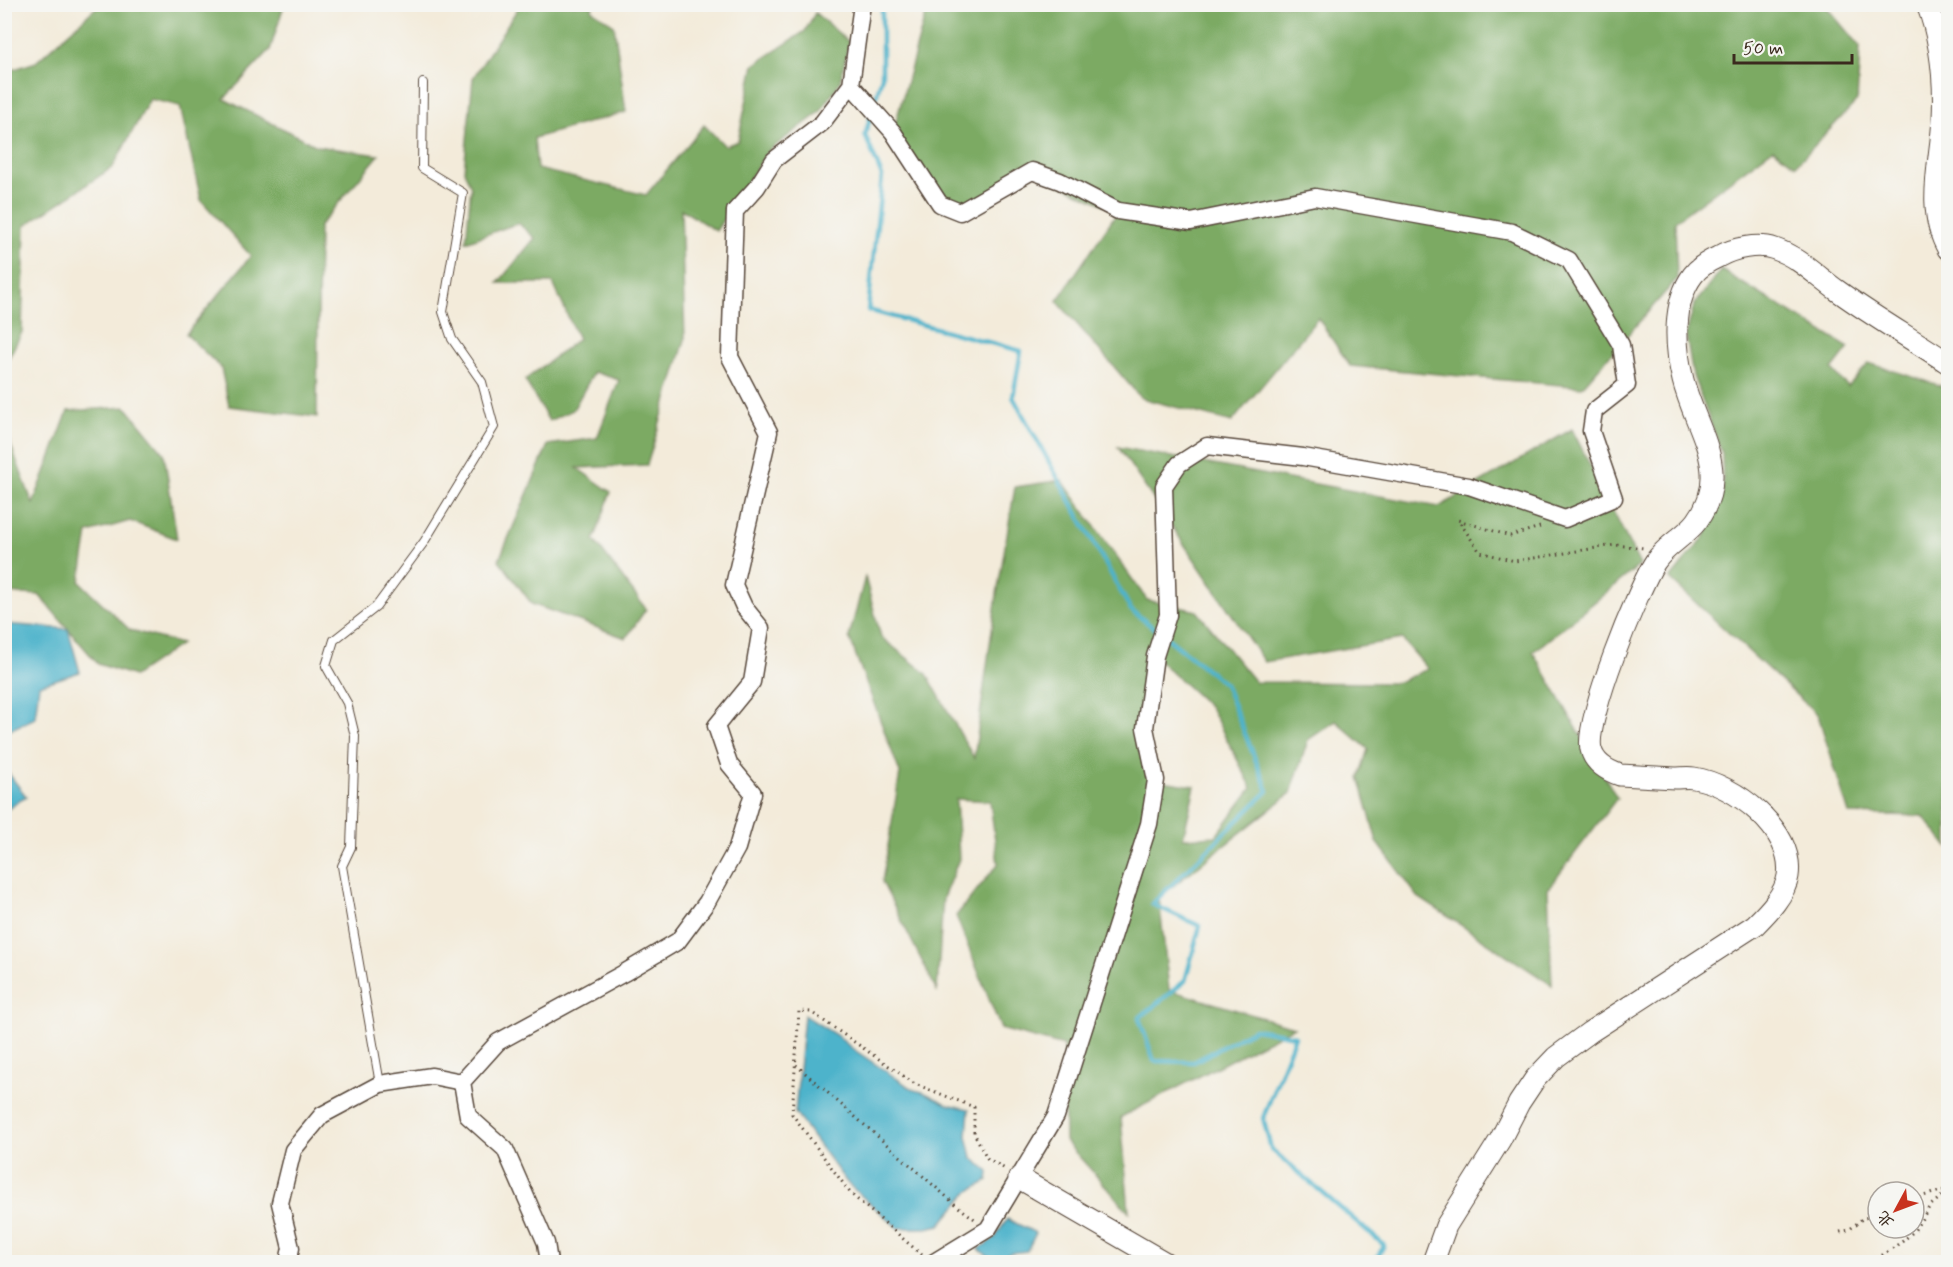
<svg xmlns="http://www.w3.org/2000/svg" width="1953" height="1267" font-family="Mynerve,'LXGW WenKai TC',sans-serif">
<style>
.forest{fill:#7baa63;stroke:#5b6a40;stroke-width:1.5;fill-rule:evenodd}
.water{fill:#4db3cb;stroke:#446e74;stroke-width:1.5}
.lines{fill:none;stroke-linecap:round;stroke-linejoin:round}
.stream{stroke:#4db3cb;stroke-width:4.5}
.service-casing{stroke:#57473a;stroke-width:10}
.minor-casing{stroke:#57473a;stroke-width:19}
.tertiary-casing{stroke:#57473a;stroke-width:23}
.path{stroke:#57473a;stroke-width:3;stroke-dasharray:1.5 4.5;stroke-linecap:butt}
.service{stroke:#fff;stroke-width:8}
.minor{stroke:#fff;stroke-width:16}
.tertiary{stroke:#fff;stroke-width:21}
</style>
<rect width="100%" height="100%" fill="#f6f6f2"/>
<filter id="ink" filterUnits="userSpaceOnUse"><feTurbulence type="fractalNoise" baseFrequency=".0167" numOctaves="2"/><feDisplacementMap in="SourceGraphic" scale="12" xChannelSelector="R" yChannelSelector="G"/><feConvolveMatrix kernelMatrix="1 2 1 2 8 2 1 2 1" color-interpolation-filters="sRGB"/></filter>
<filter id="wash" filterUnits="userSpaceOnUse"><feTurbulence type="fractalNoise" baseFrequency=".008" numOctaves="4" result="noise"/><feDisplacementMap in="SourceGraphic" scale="24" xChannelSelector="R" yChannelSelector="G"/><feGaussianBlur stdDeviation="1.35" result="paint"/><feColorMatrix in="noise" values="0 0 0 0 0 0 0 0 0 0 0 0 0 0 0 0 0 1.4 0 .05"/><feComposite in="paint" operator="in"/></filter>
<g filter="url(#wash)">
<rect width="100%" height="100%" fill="#f3ebda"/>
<!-- forest -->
<path class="forest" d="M100,4l184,1 -14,45 -46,49 93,47 62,9 -60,71 -2,191 -88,-11 -8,-38 -35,-34 65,-78 -50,-56 -21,-94 -30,-7 -37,68 -88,59 -3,106 -17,33v-293l31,-10z
M1824,4l36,43 -3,54 -61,64 -23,-16 -98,72 2,58 -95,108 -232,-21 -32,-48 -86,104 -91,-24 -84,-97 61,-90 -86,-40 -72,41 -20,-8 -47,-72 35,-127z
M520,5h73l-1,5 22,15 12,87 -92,26 3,31 109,26 58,-70 21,21 13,-5 16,-76 51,-34 10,-18 34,29 -9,40 -20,30 -53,40 -51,79 -35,-22 4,131 -38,125 -70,3 34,24 -17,48 52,69 -20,29 -94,-34 -33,-44 49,-115 49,-7 22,-58 -25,-8 -21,38 -24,11 -24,-41 53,-41 -25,-56h-55l37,-45 -17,-15 -52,19 5,-55 -7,-16 9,-93z
M1721,270l128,78 -17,22 16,17 21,-24 79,25v459l-25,-31 -74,-2 -31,-99 -148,-136 35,-43 18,-44 -1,-39 -29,-77 -7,-41 8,-30z
M126,407l38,46 13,86 -47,-18 -42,12 -8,49 50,48 51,14 -47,32 -36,-12 -59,-69 -35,-2 1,-163 28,74 35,-93z
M1572,429l68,136 -107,87 84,146 -69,91 4,96 -134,-88 -41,-55 -18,-65 9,-28 -32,-28 -28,19 -17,53 -132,104 10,93 125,37 -173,90 8,95 -64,-71 -1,-95 -63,-17 -45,-113 42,-52 -8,-63 -34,-2 3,60 -16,39 -6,93 -55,-109 18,-109 -51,-136 16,-60 16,60 46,37 47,84 23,-164 18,-107 47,-7 85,120 50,11 58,71 141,1 32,-14 -26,-30 -138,23 -146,-215 321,60zM1155,657l55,50 42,81 -36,48 -33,2 12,-52 -39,-6 -11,-52z"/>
<!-- water -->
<path class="water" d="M5,624l63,5 12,43 -41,13 -4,33 -30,14z
M5,769l21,27 -21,15h-1z
M804,1015l32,20 17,14 61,41 9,2 24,12 22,5 -2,27 5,21 17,15 -1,9 -20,11 -28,33 -14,3h-28l-50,-44 -53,-71z
M1007,1219l29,14 -9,18 -17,2 -15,9 -16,-13 16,-11z"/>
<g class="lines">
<!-- stream -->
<path class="stream" d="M874,104l8,-28v-72
M871,115l-6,20 17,41 -14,134 153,41 -8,46 118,213 28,22
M1166,637l59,47 43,107 -116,113 48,22 -15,55 -46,37 15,43 40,1 61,-33 40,7 -32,82 8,31 113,96 -9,17"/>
</g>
</g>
<g filter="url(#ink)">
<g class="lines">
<!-- service casing -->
<g class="service-casing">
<path id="service" d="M380,1084l-38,-218 9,-19 4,-111 -8,-33 -21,-37 8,-26 42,-33 48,-65 70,-115 -12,-45 -30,-43 -9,-27 20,-119 -41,-25 1,-85"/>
</g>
<!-- minor casing -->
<g class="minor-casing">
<path id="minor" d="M851,85l42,47 47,72 20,8 72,-41 28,10 58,30 73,11 124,-25 197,35 57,28 52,85 6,40 -33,26 -3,20 23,67 -49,21 -96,-33 -166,-29 -96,-11 -28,18 -15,22 4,129 -13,41 -10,72 11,52 -7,44 -93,292 -68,113 -54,33
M462,1082l6,34 37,33 41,94 3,19
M288,1262l3,-14 -11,-45 13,-53 29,-35 58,-31 52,-8 30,6 36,-40 126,-69 54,-32 29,-39 30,-54 16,-55 -24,-29 -13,-38 36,-44 9,-54 -17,-21 -10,-22 35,-153 -39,-75 5,-146 22,-24 17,-27 48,-37 29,-38 11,-81"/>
</g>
<!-- tertiary casing -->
<g class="tertiary-casing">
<path id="tertiary" d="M1927,4c14,37 18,75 16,114 -2,42 -18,91 5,131
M1019,1178l145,84
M1433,1262l13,-36 54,-86 19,-37 16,-24 21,-22 34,-25 165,-107c13,-13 30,-30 33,-49 7,-46 -54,-92 -94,-98 -6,-1 -13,0 -19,0 -18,-1 -36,-2 -55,-3 -12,-4 -26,-12 -29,-26 -7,-28 47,-160 64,-187 12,-18 31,-26 42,-41 36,-50 -2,-92 -14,-141 -8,-32 -11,-77 10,-105 6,-8 16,-14 25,-18 15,-9 40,-14 57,-8 24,8 43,28 63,42 36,26 74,48 110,72"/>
</g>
<!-- path -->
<path class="path" d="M1540,527l-30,9 -52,-16 22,32 35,9 100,-16 29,3
M796,1065l160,140 20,15
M1914,1200l2,-2 32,-9
M1840,1232l9,-2 14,-12 15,-2
M922,1255l-71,-61 -59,-80 7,-103 12,1 104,72 59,23v26l13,25 18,11
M1872,1262l31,-21 11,-10 16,-25 18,-15"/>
<!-- service -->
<use href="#service" class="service"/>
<!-- minor -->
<use href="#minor" class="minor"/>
<!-- tertiary -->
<use href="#tertiary" class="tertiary"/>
</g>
</g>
<!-- margin -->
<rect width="1953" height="1267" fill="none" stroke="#f6f6f2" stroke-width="24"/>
<!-- north arrow -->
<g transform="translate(1896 1210) rotate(229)"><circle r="28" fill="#f6f6f2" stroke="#aba49d" stroke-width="1.5"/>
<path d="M0-4.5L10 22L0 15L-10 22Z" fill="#c8321e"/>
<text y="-9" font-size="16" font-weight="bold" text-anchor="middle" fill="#3b2a1e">北</text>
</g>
<!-- scale -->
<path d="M1734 54v9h118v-9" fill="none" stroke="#3b2a1e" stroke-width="3"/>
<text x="1743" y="54" font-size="18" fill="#3b2a1e" stroke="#f6f6f2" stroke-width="4.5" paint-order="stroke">50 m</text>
</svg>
